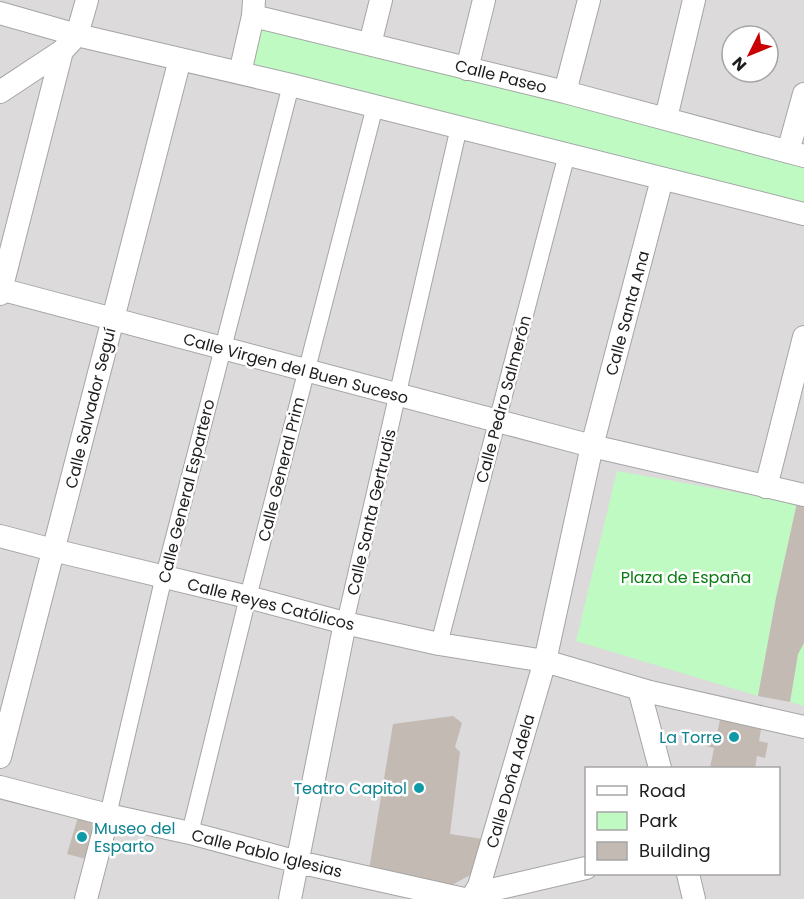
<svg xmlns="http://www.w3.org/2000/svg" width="804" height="899" font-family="Poppins,sans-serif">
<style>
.residential{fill:#dcdada;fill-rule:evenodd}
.park{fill:#bffac3}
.building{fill:#c3bab3}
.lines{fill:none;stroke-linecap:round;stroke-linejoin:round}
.pedestrian-casing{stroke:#a5a5a5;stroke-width:18}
.minor-casing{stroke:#a5a5a5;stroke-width:24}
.pedestrian{stroke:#fff;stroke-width:16}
.minor{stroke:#fff;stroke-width:22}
.culture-dot{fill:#0f9aa8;stroke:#fff;stroke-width:2}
.labels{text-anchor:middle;stroke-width:5;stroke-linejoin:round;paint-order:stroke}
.street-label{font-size:16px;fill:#1e1e1e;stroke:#fff}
.park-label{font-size:16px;fill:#0a7d12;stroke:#fff}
.culture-label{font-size:16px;fill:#0d838f;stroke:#fff;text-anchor:end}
</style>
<rect width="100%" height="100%" fill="#efebe3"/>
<!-- residential -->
<path class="residential" d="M0,0h804v899h-804zM732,36h36v36h-36zM586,768h192v106h-192z"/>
<!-- park -->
<path class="park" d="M253,16l551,140v58l-564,-141z
M617,471l180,32 -21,95 -18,98 -182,-55z
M804,643v63l-14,-4 8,-48z"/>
<!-- building -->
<path class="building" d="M797,503l7,2v138l-6,11 -8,48 -32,-6 18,-98z
M722,711l41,8 -4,22 9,2 -3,15 -8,-2 -2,12h-45l4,-20 -8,-2 3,-15 8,2z
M453,716l9,7 -7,24 5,5 -10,82 33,5 -4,31 -34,19 -77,-13 25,-152z
M79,814l18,6 -11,39 -19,-5z"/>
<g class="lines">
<!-- pedestrian casing -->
<g class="pedestrian-casing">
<path id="pedestrian" d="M345,623l114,-496
M439,644l128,-490
M108,815l56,-239 127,-491
M190,833l58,-236 127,-491"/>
</g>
<!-- minor casing -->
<g class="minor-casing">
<path id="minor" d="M0,13l77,22 214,50 513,129
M253,16l312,76 239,64
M370,44l11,-44
M467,69l17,-69
M240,73l13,-57 1,-16
M0,92l62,-41
M565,92l24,-92
M666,118l28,-118
M788,152l16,-58
M0,289l592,157 212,49
M0,294l62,-243 15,-16 10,-35
M766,487l38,-150
M0,536l53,14 195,47 97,26 94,21 106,17 105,31 154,35
M639,689l21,79
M0,757l180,-698
M0,787l108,28 82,18 108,29 166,37
M688,874l6,25
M474,894l112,-26
M86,899l22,-84
M290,899l55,-276
M471,899l8,-13 66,-225 47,-215 70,-267"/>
</g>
<!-- pedestrian -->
<use href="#pedestrian" class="pedestrian"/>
<!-- minor -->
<use href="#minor" class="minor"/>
</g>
<!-- markers -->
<g class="culture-dot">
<circle cx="734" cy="737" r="6"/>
<circle cx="419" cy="788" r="6"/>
<circle cx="82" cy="837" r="6"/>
</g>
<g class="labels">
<!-- street labels -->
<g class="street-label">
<text transform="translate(501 76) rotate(14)" y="6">Calle Paseo</text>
<text transform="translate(627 313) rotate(-75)" y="6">Calle Santa Ana</text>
<text transform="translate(296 368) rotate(15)" y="6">Calle Virgen del Buen Suceso</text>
<text transform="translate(503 399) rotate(-75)" y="6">Calle Pedro Salmerón</text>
<text transform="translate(90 408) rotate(-76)" y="6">Calle Salvador Seguí</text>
<text transform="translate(281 469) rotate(-76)" y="6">Calle General Prim</text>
<text transform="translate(186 491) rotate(-76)" y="6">Calle General Espartero</text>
<text transform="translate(371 512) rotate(-77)" y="6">Calle Santa Gertrudis</text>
<text transform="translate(271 604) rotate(14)" y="6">Calle Reyes Católicos</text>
<text transform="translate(510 781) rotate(-74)" y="6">Calle Doña Adela</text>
<text transform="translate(267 853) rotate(14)" y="6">Calle Pablo Iglesias</text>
</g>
<!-- park labels -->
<g class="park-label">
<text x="686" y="583">Plaza de España</text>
</g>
<!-- culture labels -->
<g class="culture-label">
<text x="722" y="743">La Torre</text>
<text x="407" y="794">Teatro Capitol</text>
<text x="94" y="834" text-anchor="start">Museo del<tspan x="94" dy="18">Esparto</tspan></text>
</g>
</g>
<!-- legend -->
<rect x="585" y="767" width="195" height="108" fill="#ffffff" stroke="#a5a5a5" stroke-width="1.5"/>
<rect x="597" y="786" width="30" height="9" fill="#ffffff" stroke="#a5a5a5" stroke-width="1.5"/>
<text x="639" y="797" font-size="18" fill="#1e1e1e">Road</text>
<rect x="597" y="812" width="30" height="18" fill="#bffac3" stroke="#a5a5a5" stroke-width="1.5"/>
<text x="639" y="827" font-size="18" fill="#1e1e1e">Park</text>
<rect x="597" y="842" width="30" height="18" fill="#c3bab3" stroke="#a5a5a5" stroke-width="1.5"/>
<text x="639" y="857" font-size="18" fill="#1e1e1e">Building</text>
<!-- north arrow -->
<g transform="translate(750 54) rotate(227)"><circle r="28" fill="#ffffff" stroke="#a5a5a5" stroke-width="1.5"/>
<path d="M0-4.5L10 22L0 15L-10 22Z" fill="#cb0002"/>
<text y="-9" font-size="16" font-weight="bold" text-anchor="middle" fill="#1e1e1e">N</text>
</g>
</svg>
